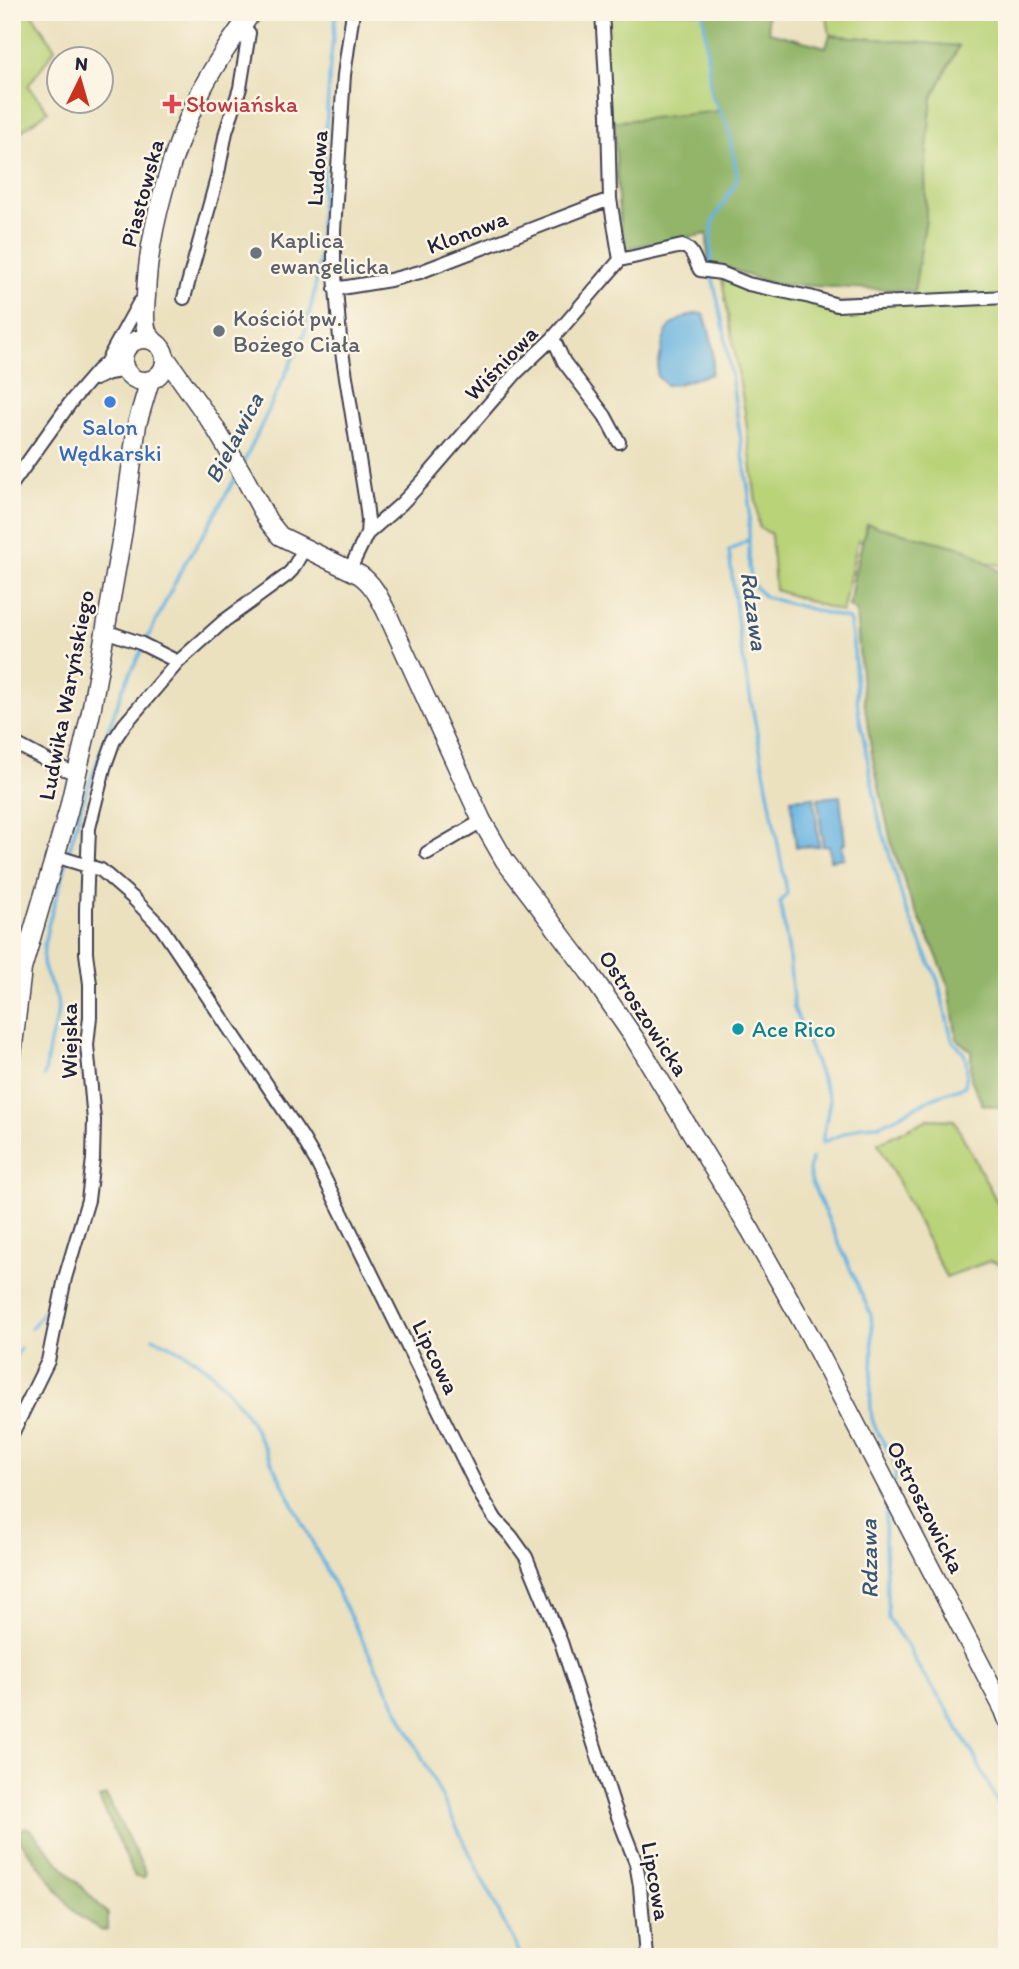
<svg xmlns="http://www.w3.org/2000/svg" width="1019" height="1969" font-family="Itim,sans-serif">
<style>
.green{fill:#b9d379;stroke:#6e7a5a;stroke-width:2}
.forest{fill:#92b569;stroke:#5a6c52;stroke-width:2}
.water{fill:#67b4e1;stroke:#446b8e;stroke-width:2}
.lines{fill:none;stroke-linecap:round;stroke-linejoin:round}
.stream{stroke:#67b4e1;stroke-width:3.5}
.street-casing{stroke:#403f4f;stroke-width:16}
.secondary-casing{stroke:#403f4f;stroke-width:21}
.street{stroke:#fff;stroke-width:12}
.secondary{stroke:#fff;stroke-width:18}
.health-dot{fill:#e0444e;stroke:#fcf5e5;stroke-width:2.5}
.worship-dot{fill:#6b7280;stroke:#fcf5e5;stroke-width:2.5}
.shop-dot{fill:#3f7fe0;stroke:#fcf5e5;stroke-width:2.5}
.culture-dot{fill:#0f9aa8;stroke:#fcf5e5;stroke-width:2.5}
.labels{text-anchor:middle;stroke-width:5;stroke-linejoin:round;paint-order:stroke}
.health-label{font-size:23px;fill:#be3a42;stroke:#fcf5e5;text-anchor:start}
.street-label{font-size:23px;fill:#22223b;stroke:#fcf5e5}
.worship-label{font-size:23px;fill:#5b616d;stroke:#fcf5e5;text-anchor:start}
.shop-label{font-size:23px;fill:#366cbe;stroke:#fcf5e5}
.culture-label{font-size:23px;fill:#0d838f;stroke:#fcf5e5;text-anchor:start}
.water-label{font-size:24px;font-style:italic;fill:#3a5575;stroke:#fcf5e5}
</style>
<rect width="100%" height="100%" fill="#fcf5e5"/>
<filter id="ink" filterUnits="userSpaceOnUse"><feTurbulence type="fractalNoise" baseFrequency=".0143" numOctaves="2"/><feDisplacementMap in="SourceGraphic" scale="14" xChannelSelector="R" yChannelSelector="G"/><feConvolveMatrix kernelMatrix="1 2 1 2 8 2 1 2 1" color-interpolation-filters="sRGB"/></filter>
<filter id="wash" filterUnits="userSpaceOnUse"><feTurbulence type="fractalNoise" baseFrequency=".00686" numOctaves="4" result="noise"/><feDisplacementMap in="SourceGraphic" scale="28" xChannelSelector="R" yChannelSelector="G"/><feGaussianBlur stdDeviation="1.57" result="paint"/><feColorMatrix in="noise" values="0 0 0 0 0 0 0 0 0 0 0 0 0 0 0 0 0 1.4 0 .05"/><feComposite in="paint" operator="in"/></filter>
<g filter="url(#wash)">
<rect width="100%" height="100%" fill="#ebe1bf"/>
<!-- green -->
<path class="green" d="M12,12h19l24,37 -27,37 20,25 -36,27z
M602,12h101l17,100 -112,10z
M826,12h181v554l-80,-15 -64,-8 -5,-3 -16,72 -67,-22 -4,-56 -12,-7 -14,-115 -23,-133 104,24 86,-1 14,-84 -1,-49 7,-71 26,-52 -128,-11z
M928,1119l26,1 53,101v45l-17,-5 -44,16 -68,-134z"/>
<!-- forest -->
<path class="forest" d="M703,12h64l2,20 57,15 4,-12 129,11 -27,52 -7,71 1,49 -12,73 -142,-7 -44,-16h-17l-3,-5 -1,-29 -84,15 -5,-47 -4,-80 106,-11 -9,-16z
M867,524l99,25 41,27v533l-25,-5 -11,-25v-28l-14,-12 -9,-56 -14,-34 -23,-48 -19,-55 -20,-91 -10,-69 -6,-75 -7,-5 6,-36z
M106,1795l40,78 -2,5 -9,-1 -36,-79z
M25,1827l5,2 41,47 37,38v15l-6,2 -26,-17 -57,-75v-8z"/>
<!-- water -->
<path class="water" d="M697,313l7,1c7,21 12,38 7,60l-34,10 -11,1 -9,-9c0,-8 2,-15 4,-23 4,-28 10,-31 36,-40z
M840,796l5,48 -3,1 2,13 -14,2 -1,-14h-6l-5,-48z
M814,797l5,49 -23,1 -5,-48z"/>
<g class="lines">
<!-- stream -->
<path class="stream" d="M703,12l8,83 17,31 9,49 -2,9 -21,35 -3,18v31
M712,275l12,54 25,165v74l5,18 11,11 83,22 2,3 4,30 4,57 21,110 26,88 33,74 14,59c3,5 10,8 12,14 4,8 3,23 1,32l-33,12 -41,22 -13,5 -17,1 -39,17
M244,462l60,-127 10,-41 6,-40v-30l10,-160 6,-52
M749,539l-20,12 11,91 47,251 -7,9 8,45 6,61 36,92 -8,43
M68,855l14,-51 41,-116 60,-122 22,-34 32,-57
M44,1076c3,-9 3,-17 5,-27 2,-18 13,-34 7,-53 -4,-12 -13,-23 -13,-36 1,-32 15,-65 23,-96
M811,1159l-2,13 3,11 59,132c2,19 2,36 1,55 -1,16 -3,32 0,48 5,23 30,40 22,65
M31,1329l19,-27
M153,1338c46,17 70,42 97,82l175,343 96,194
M12,1365l8,-17
M886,1499l-1,45 3,74 21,31 13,24 23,33 29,50 33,65"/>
</g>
</g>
<g filter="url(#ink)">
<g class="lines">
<!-- street casing -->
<g class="street-casing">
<path id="street" d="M353,12l-9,63 -10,155v32l6,77 26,164 2,17 -1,14
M602,12l6,103 2,84 10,61
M335,289l55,-9 30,-8 190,-73
M184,298l33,-120 9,-46 14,-44 9,-55 -7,-7
M553,338l11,24 41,54 14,26
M106,363l33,-60
M95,379l14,-6 17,-3
M12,484l61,-85 25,-29 8,-7 18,-8
M349,571l18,-37 34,-30 21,-22 94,-109 37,-35 67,-78 62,-14c12,3 12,15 18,24l21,3 27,11 62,13 27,8 170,-8
M105,631l35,12 38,19
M12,742l47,25 19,7
M427,853l55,-32
M55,856l46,14 32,28 28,29 141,210 14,24 166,336 14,23 15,16 15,21 35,85 53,164 22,57 4,23 6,71
M12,1434l36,-73 17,-83 23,-78 5,-41 1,-39 -7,-75 3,-28v-33l-4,-31v-44l3,-81 15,-60 10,-28 10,-15 54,-63 46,-41 62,-45 6,-6 12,-21"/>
</g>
<!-- secondary casing -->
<g class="secondary-casing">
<path id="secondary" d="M123 360a21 21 0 1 1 42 0a21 21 0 1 1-42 0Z
M155,342c-1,-1 -6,-7 -7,-8 -5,-11 -3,-26 -2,-38 2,-66 26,-147 56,-207 14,-27 32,-52 50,-77
M165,357l49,69 28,47 26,48 12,15 80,39c13,9 19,22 26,36l96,210 23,40 84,111 46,67 116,192 57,101 196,378 3,8
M12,1054l10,-85 46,-157 23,-100 32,-182 14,-106 13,-44"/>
</g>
<!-- street -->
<use href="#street" class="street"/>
<!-- secondary -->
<use href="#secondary" class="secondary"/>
</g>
</g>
<!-- markers -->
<path class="health-dot" d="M168.5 93.5h7v7h7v7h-7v7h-7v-7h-7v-7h7z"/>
<g class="worship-dot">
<circle cx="256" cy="253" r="7"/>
<circle cx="219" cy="331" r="7"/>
</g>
<circle class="shop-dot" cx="110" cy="402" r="7"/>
<circle class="culture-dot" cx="738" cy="1029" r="7"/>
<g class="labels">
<!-- health labels -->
<g class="health-label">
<text x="186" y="112">Słowiańska</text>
</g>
<!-- street labels -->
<g class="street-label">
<text transform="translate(317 168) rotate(-86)" y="8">Ludowa</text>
<text transform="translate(142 193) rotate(-75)" y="8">Piastowska</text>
<text transform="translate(467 232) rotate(-21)" y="8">Klonowa</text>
<text transform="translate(501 363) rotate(-46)" y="8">Wiśniowa</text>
<text transform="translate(66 695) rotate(-79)" y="8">Ludwika Waryńskiego</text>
<text transform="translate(644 1013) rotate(57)" y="8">Ostroszowicka</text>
<text transform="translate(69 1041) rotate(-90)" y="8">Wiejska</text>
<text transform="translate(436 1357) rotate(64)" y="8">Lipcowa</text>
<text transform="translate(926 1507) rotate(63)" y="8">Ostroszowicka</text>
<text transform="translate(656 1881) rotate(80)" y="8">Lipcowa</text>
</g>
<!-- worship labels -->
<g class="worship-label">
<text x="270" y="248">Kaplica<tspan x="270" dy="26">ewangelicka</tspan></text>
<text x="233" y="326">Kościół pw.<tspan x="233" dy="26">Bożego Ciała</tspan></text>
</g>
<!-- shop labels -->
<g class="shop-label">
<text x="110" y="435">Salon<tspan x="110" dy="26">Wędkarski</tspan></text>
</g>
<!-- culture labels -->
<g class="culture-label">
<text x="752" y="1037">Ace Rico</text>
</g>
<!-- water labels -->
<g class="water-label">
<text transform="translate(234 438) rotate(-62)" y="8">Bielawica</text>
<text transform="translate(754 611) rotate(82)" y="8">Rdzawa</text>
<text transform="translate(869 1559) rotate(-91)" y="8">Rdzawa</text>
</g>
</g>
<!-- margin -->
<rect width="1019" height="1969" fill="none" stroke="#fcf5e5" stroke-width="42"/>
<!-- north arrow -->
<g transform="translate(80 80) rotate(5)"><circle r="33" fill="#fcf5e5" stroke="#a5a1a1" stroke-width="2"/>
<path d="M0-5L12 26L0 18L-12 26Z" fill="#c8321e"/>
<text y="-10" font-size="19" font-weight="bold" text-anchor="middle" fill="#22223b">N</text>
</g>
</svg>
